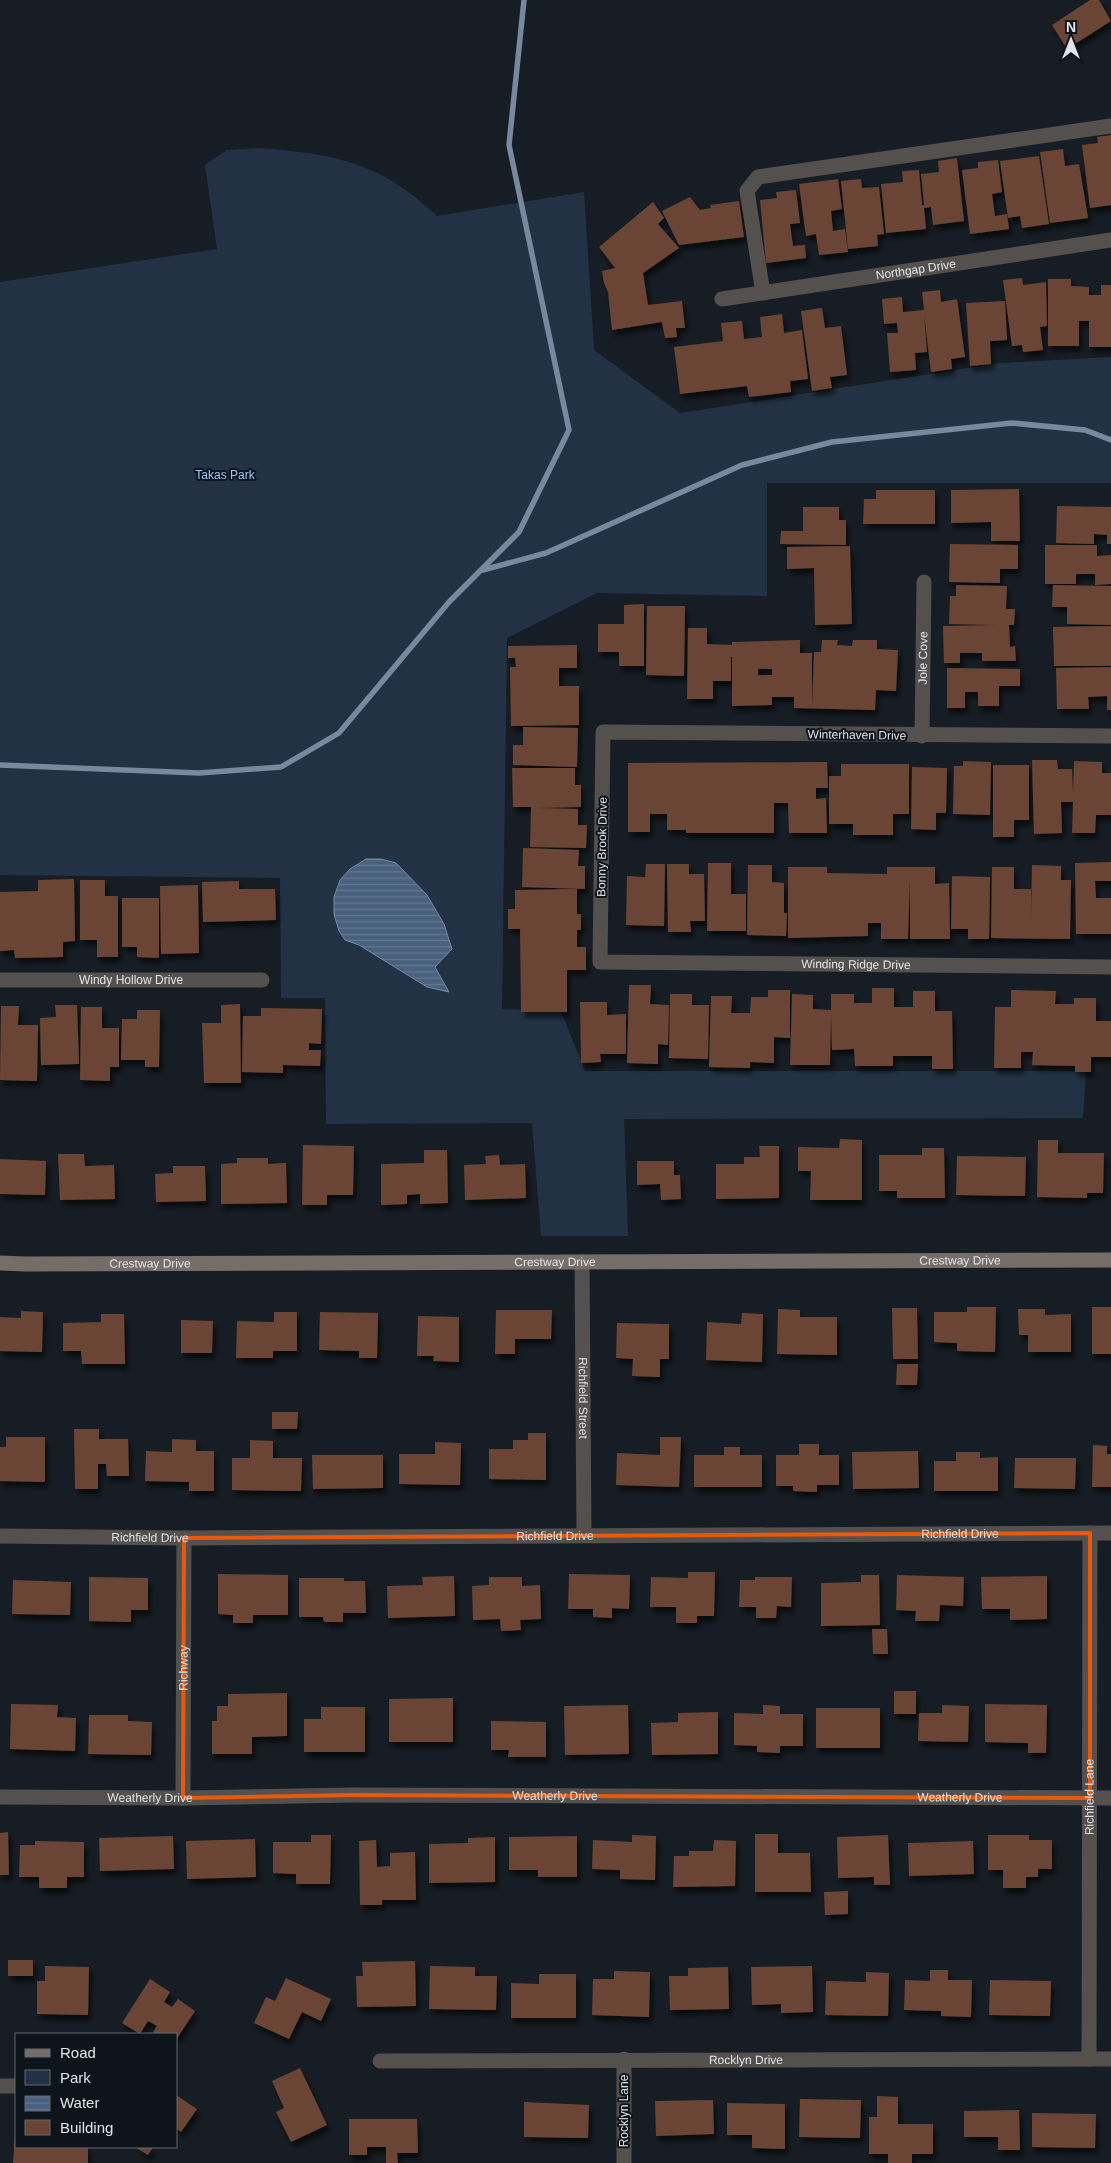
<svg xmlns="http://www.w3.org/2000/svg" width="1111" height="2163" font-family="Arial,sans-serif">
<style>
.park{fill:#223244}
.water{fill:url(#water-rules);stroke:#77889f}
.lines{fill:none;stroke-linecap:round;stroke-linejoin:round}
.stream{stroke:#77889f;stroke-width:5.5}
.building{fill:#6a4534;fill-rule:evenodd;filter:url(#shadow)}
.street{stroke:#54504d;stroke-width:15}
.secondary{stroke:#746d68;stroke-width:15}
.marked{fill:none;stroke:#e8590c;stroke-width:4;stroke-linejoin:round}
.labels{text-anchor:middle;stroke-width:4;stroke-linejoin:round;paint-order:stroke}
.street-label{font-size:12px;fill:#e1e5ea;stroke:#0e141b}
.park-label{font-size:12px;fill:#9bc8fc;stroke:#0e141b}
</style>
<defs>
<pattern id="water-rules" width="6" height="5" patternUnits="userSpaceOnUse" patternTransform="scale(1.25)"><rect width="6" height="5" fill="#49607f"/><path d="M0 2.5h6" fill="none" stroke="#637791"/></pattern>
<filter id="shadow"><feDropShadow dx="3" dy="5.5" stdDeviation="2.5" flood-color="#0009"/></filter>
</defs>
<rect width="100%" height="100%" fill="#171d24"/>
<!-- park -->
<path class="park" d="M260,148c75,6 120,14 177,68l147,-24 10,158 86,63 320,-50 111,-6v126h-344v113l-170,-3 -90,45 -5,371 59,2 24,60h501l-3,47 -459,1 4,117h-87l-9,-113 -206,1 -1,-126h-44l-1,-120 -280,-3v-593l217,-33 -12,-84 22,-15z"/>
<!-- water -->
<path class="water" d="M366,859h15l15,4 31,32 17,29 8,25 -17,18 14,25 -22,-5 -68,-42 -14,-5 -6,-9 -5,-17v-17l6,-17 10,-11z"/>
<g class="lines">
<!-- stream -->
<path class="stream" d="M483,570l63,-17 196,-88 90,-23 180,-19 73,7 26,10
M0,765l199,8 82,-6 58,-34 110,-131 70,-70 50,-102 -60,-285 15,-145"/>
</g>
<!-- building -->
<path class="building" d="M1090,0h9l12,21 -44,28 -15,-24z
M1111,135v70l-21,3 -8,-63 16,-2 -1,-6z
M1063,149l2,17 14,-2 9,54 -38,5 -10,-71z
M1039,156l10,68 -27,4 -2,-12 -12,2 -8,-57z
M957,158l7,63 -31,4 -2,-18 -7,1 2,21 -40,4 -5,-49 22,-2 -1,-11 17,-1 3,35h2l-3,-31 18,-2 -1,-11z
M998,160l4,32 -10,2 3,22 12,-2 2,15 -39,5 -8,-64 16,-2v-6z
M838,179l4,30 -11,2 2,20 12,-2 3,23 -29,3 -3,-21 -10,2 -7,-52z
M861,179l1,9 17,-1 5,47 -7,1 1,11 -30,3 -7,-68z
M796,190l4,33 -10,1 3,22 12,-1 1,13 -40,5 -6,-63 17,-2 -1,-6z
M690,197l10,13 11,-2 -1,-3 29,-4 5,36 -65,8 -17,-34z
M653,202l11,16 -6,6 21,24 -36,25 5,32 34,-4 3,27h-9l1,9 -12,1 -3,-16 -50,8 -4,-38 -4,-9 -2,-12 13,-3 -16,-21z
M1022,278l1,7 23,-3 1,44 -7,1 3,23 -20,2 -1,-7 -10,1 -9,-66z
M1048,279h23v7l18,1v8h12v-10h10v62h-22v-26h-10v25h-31z
M940,290l1,12 16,-3 8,58 -14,2 1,10 -21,3 -7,-58 3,38 -12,1 1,17 -26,2 -3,-39h11l-1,-10 -13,1 -2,-25 20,-2 1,15 21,-2 -2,-18z
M1005,301l2,39 -17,1 1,23 -21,2 -4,-63z
M822,308l3,20 16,-2 6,49 -17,2 2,11 -20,3 -11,-80z
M782,314l2,19 18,-3 6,49 -18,2 1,11 -42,5 -2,-11 -67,8 -6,-47 49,-6 -2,-18 21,-2 2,18 18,-2 -2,-20z
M1019,489l1,52h-29v-19l-40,1v-33z
M876,490h59v34h-72l1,-25h12z
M1057,506l54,1v37h-4v-9l-13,-1v10l-38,-1z
M803,507h36v13h7v25l-66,-1 1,-13h22z
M950,544l68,1v24h-18v14l-51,-1z
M1045,545h52v11l14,-1v29l-16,1v-11h-19v10h-31z
M850,546l2,78 -37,1 -1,-57 -27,1v-22z
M956,585l51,1 -1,23h9l-1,16h-5l1,22 5,-1 1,15h-34v-8h-22v10h-16l-1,-37 53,-1 -47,-1 1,-28h6z
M1053,585l58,1v39l-44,-1v-17h-15z
M644,604v62h-25v-14h-21v-28h26v-19z
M647,606h38l-1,70 -38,-1z
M1111,626v40h-57l-1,-39z
M688,628h19v16l25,1v-3l68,-2v13h12v52l2,-53h7l1,-12h16l-1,5 15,1 1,-6h24v9l21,1 -2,41 -20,-1 -1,20 -81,-2v-11h-22v8l-40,1v-49h-1v24h-18v18h-26zM758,669h14v6h-14z
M577,645v23h-18v18h20v39l-68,1 -1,-59h6l-1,-9h-7v-12z
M1111,667v43h-4v-14l-19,1 1,12h-32l-1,-41z
M947,668l73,1v17h-21v20h-21v-14h-13v16h-18z
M523,727l55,1 -1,39 -64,-2v-20h10z
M1032,760h25l1,9h14l1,25 1,-33 28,1v11h9v42h-15l-1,18h-23l1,-31h-12l1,31 -28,1z
M963,761l28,1 -1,53 -37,-1 1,-48h9z
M827,762l1,26h-12v11l10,-1 1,35h-38l-1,-30h-14v30h-88v-3h-19v-16h-17v18h-22v-69z
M841,764h68v50h-16v21h-40v-11h-24v-48h12z
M993,765h36v55h-15v17h-21z
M912,767l35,1 -1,45h-10v17l-25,-1z
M512,768h63v17h6v22l-44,1 41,1v16h9l-1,23 -56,-1 1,-40h-18z
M523,848l56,2 -1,16h7v23l-63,-2z
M1111,862v19h-16l1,17h15v36h-35l-1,-71z
M708,863h23v31h15v37h-39z
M646,864h19l-1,62 -38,-1 1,-49 18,1z
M667,864h22v10h15l1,47h-15l1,11h-23z
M748,865h24v17l12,1v30h3l-1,23 -39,-1z
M1032,865l29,1v14h10l-1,59 -79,-1 1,-71h22v22h17v29z
M788,867h39v6l60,1v-7h48v17l14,-1 1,56h-40v-60l-2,60h-27v-16h-13v13l-80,2z
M952,876l38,1 -1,62h-21v-10h-17z
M74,879l1,62 -12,1v15l-48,1 -1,-8 -14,1v-59l38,-1v-11z
M80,880h25v16h13v61h-21v-17h-17z
M239,881v8h36l1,31 -73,2 -1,-40z
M198,885l1,68 -38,1 -1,-68z
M577,889v25h4v16h-4v17h9v23h-19v42h-46l-1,-83h-12v-20h7v-19z
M122,898h37v60l-22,-1v-10h-15z
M629,985h22l-1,19 19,1 -1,40 -10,-1v20l-31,-1z
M872,988h22v19h19v-16h22v20h17l1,58h-21v-13h-39v10h-38l-1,-17 -22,1 -1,-37 -1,52h-40l2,-71 21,1v14l18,1v-16h23v9h18z
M768,990h22v48l-16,-1v26l-24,-1v6l-41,-1 2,-71h21l-1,17h19l1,-16h17z
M1011,990l45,1 -1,13h19v-6h22v23h15v36h-20v15h-16v-6l-43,-1 1,-13h-12v16h-27l1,-61h16z
M670,994h22v11h17l-1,54 -39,-1z
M580,1002h27v13l19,-1v40h-26l1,8 -20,1z
M240,1004l1,79h-37l-2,-60h19v-18z
M55,1005h22l2,59 -38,1 -1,-47 16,-1z
M1,1006h18l-1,19h20l-1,56 -37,-1z
M81,1007h21v21h17v39h-9v14l-30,-1z
M261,1008l61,1 -1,35 -12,-1v7h12l-1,16 -37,-1v8l-41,-1 1,-56h18z
M137,1010h23l-1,57h-14v-7h-24l1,-41h15z
M840,1139l22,1v60h-52l1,-29h-13v-24l41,1z
M1038,1140h20v13h46l-1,40h-16v5l-50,-1z
M303,1145l51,1 -1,49h-26v10h-25z
M759,1146h20v52l-63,1v-35h28v-7h16z
M922,1148h22l1,50h-48v-7h-18v-36h43z
M424,1150h23l1,53 -28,1v-10l-13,1v9l-26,1v-41l43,-1z
M58,1154h26l1,12 29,-1 1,34 -55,1z
M499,1155l1,10 25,-1 1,34 -61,2 -1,-35 22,-1 -1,-8z
M957,1156l69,1 -1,39 -69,-1z
M237,1158h31v6l18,-1 1,40 -66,1v-40l16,-1z
M0,1159l46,2 -1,34 -45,-1z
M637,1161h37v14h6l1,24 -20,1 -1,-16 -23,1z
M173,1166h32l1,35 -50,1 -1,-28 18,-1z
M967,1307h29l-1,45 -38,-1v-8l-23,-1v-30h33z
M1092,1307h19v47h-19z
M892,1308h25l1,51h-25z
M778,1309l22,1v7h37v38l-60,-1z
M1018,1309h27v6l26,-1v38h-43v-17h-9z
M496,1310h56l-1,29h-36v15h-20z
M21,1311l22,1 -1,40 -42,-1v-34l21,1z
M274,1312h23v39h-24v7h-37l1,-37 37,1z
M320,1312l58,1 -1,45h-18v-7l-40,-1z
M742,1313l21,1 -1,48 -56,-2 1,-38 34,2z
M101,1314h23l1,50h-43l-1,-13h-18v-28l38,-1z
M418,1316l41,1v45l-26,-1 1,-5h-17z
M181,1320l32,1 -1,32h-31z
M617,1323l52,1v35h-9v18l-28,-1 1,-17 -17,-1z
M897,1364h21l-1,21h-21z
M272,1412h26l-1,17h-25z
M74,1429h25v10h29l1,37h-22l-1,-12h-8v25h-23z
M528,1433h18v47l-57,-1v-30h24v-9h15z
M6,1437h39v45l-45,-1v-34h6z
M660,1437h21l-2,50 -63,-2 1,-32 43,2z
M172,1439l24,1v11h18v40h-25v-9l-44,-1 1,-30 26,1z
M250,1440l23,1v17h29l-1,33 -69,-1v-32h18z
M435,1442l26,1 -1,42 -61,-1v-30h36z
M799,1444h20v11h20v30h-22v7l-24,-1v-5h-17v-31h23z
M1093,1445l14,1v8h4v33h-19z
M724,1447h16v8h22v32h-68v-32h30z
M918,1451l1,37 -66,1 -1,-37z
M956,1452h24v6l18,-1v34h-64v-30h22z
M312,1455h71v33l-70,1z
M1015,1458h61l-1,31 -61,-1z
M688,1572h27l-1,44h-17v7h-21v-16h-26l1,-30 37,1z
M218,1574l70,1v40h-35v8h-20v-8l-15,-1z
M569,1574l61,1 -1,34 -17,-1v10l-19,-1v-8h-25z
M861,1575h18l1,50 -59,1v-43l40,-1z
M897,1575l67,2 -1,29 -23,-1 -1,16h-24l1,-10 -20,-1z
M454,1576l1,40 -67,2 -1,-32 36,-1 -1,-8z
M1047,1576v43l-37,1v-11h-28l-1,-32z
M89,1577l59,1v32h-17v12l-42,-1z
M489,1577h33v9l18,-1 1,34 -21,1 1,10 -20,1 -1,-12 -27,1 -1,-34 17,-1z
M755,1577h37l-1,30 -14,-1 -1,12h-20v-11h-17l1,-27h15z
M299,1578h45v3h21l1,32h-23v9h-19l-1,-5h-24z
M13,1580l58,2 -1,33 -58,-1z
M872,1629h15l1,25h-15z
M894,1691h22v23h-22z
M287,1693v43l-35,1v17h-40v-33h5v-15h11v-12z
M453,1698v44h-64v-43z
M11,1704l47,1 -1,12 19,1 -1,33 -65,-2z
M985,1704l62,1 -1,48h-18v-10l-43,-1z
M628,1705l1,49 -64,1 -1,-49z
M763,1705l17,1v8h23v32h-23v7l-23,-1v-6l-23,-1v-32l29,1z
M942,1705l27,1 -1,36 -50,-1 1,-28h23z
M321,1707h44v45h-61v-33h17z
M816,1708h64v40h-64z
M718,1712v42l-66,1 -1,-32 27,-1v-9z
M89,1715h39v6l24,1 -1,33 -63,-1z
M491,1721l55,1v35h-38l1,-7h-18z
M8,1832l1,43h-9v-42z
M755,1834h23v19h32l1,39h-56z
M311,1835h20l-1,49h-34v-10l-23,-1v-31h38z
M632,1835l24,1 -1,44 -35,-1v-9l-28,-1 1,-29 39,2z
M888,1835l2,50h-16v-8l-36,1 -1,-41z
M988,1835h41v5h23v29h-14v8h-12v11h-23v-18h-15z
M173,1836l1,33 -74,2 -1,-33z
M577,1836v41h-39v-7h-29v-33z
M495,1837v45l-66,1v-39l39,-1v-5z
M255,1839l1,38 -69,2 -1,-38z
M376,1840l1,27 13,-1v-13l25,-1 1,48h-34v5h-22l-1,-64z
M714,1840l22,1 -1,45 -62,1 1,-31h15v-5h24z
M35,1841l49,1v35h-17v11h-28v-11h-20l1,-32h15z
M973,1841l1,33 -65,2 -1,-33z
M848,1891v23l-23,1 -1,-23z
M8,1960h25v16h-25z
M415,1961l1,45 -59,1 -1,-31h7l-1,-14z
M45,1966l44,1 -1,48 -51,-1v-33h8z
M430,1966l45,1v9h22l-1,34 -67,-1z
M812,1966l1,46 -32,1v-9l-29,1 -1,-38z
M728,1967l1,42 -59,1 -1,-34h19v-8z
M930,1970h18v10h24l-1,37 -30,-1v-5l-37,-1 1,-30 25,1z
M614,1971l36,1 -1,45 -57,-2 1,-36h21z
M866,1972l23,1 -1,43 -63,-1 1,-34 40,1z
M539,1974h37v44h-65v-35l28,1z
M286,1978l45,21 -10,22 -19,-9 -13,27 -35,-16 12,-26 9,4z
M150,1979l20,13 -6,10 8,5 6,-8 17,12 -19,29v-6h-24l5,-8 -9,-5 -8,13 -18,-11z
M990,1980l61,1 -1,35 -61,-1z
M300,2068l27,57 -36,17 -15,-30 8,-4 -12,-27z
M176,2095l21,14 -16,23 -5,-4z
M877,2096l21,1v27h35v30h-21v9h-24v-9h-19v-37h8z
M800,2099l61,1 -1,38 -61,-1z
M713,2100l1,34 -58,2 -1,-35z
M524,2102l65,3 -1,33 -64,-1z
M727,2103l58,1v45l-33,-1v-13h-25z
M1019,2110l1,40h-22v-13h-34v-26z
M1032,2113l64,1 -1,34 -63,-1z
M349,2119h68l1,34h-21l1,10h-12v-16h-19v8h-18z
M15,2135h1v12h72v16h-75z
M135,2147h18l-5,8z"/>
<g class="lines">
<!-- street -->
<g class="street">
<path d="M763,293l-16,-102 11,-14 353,-51"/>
<path id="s1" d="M722,299l389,-59"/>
<path id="s2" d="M922,736l2,-154"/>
<path id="s3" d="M1111,736l-508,-4 -3,230 511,5"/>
<path id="s4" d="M0,980h262"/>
<path id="s5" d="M582,1262l2,273"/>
<path id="s6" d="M0,1536l184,2 927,-5"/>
<path id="s7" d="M0,1797l183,1 170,-3 758,3"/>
<path id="s8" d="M183,1798l1,-260"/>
<path id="s9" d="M1089,2059l1,-526"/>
<path id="s10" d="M380,2061l731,-2"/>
<path d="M0,2086h16"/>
<path d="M624,2163v-104"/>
</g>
<!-- secondary -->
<path class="secondary" id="s11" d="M0,1263l25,1 1086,-4"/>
</g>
<!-- marked area -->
<path class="marked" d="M1090,1533v265l-737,-3 -170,3 1,-260z"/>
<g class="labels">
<!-- street labels -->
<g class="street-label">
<text dy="4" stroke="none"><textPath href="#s1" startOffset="196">Northgap Drive</textPath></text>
<text dy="4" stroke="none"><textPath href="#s2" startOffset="78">Jole Cove</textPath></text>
<text transform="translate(857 735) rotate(1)" y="4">Winterhaven Drive</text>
<text transform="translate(602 847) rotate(-89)" y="4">Bonny Brook Drive</text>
<text dy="4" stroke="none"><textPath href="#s3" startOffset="994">Winding Ridge Drive</textPath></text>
<text dy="4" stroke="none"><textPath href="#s4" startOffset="131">Windy Hollow Drive</textPath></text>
<text dy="4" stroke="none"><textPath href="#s11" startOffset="960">Crestway Drive</textPath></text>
<text dy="4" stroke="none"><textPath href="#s11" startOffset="555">Crestway Drive</textPath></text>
<text dy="4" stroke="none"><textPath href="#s11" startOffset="150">Crestway Drive</textPath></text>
<text dy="4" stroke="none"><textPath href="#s5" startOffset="136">Richfield Street</textPath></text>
<text dy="4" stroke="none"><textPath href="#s6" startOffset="960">Richfield Drive</textPath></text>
<text dy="4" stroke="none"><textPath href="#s6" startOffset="555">Richfield Drive</textPath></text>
<text dy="4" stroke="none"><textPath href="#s6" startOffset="150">Richfield Drive</textPath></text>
<text dy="4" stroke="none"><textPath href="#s8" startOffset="130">Richway</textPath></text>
<text dy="4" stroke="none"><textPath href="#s7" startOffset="555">Weatherly Drive</textPath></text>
<text dy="4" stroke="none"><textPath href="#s9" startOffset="262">Richfield Lane</textPath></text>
<text dy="4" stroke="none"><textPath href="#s7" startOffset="150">Weatherly Drive</textPath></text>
<text dy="4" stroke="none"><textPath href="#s7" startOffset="960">Weatherly Drive</textPath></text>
<text dy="4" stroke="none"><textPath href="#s10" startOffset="366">Rocklyn Drive</textPath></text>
<text transform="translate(624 2111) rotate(-90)" y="4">Rocklyn Lane</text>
</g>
<!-- park labels -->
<g class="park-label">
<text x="225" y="479">Takas Park</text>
</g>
</g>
<!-- legend -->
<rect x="15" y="2033" width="162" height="115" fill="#0e141b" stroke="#62686e"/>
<rect x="25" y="2049" width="25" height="8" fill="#746d68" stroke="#62686e"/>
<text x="60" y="2058" font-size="15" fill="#e1e5ea">Road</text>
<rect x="25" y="2070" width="25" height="15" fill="#223244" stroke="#62686e"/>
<text x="60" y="2083" font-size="15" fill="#e1e5ea">Park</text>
<rect x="25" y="2096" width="25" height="15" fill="url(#water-rules)" stroke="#62686e"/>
<text x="60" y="2108" font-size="15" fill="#e1e5ea">Water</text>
<rect x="25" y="2120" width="25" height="15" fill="#6a4534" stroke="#62686e"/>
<text x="60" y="2133" font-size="15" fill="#e1e5ea">Building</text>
<!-- north arrow -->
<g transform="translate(1071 40)" stroke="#0e141b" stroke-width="4" paint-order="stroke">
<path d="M0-4L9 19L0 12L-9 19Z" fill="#e1e5ea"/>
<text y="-8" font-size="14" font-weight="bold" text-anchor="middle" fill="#e1e5ea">N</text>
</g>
</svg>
